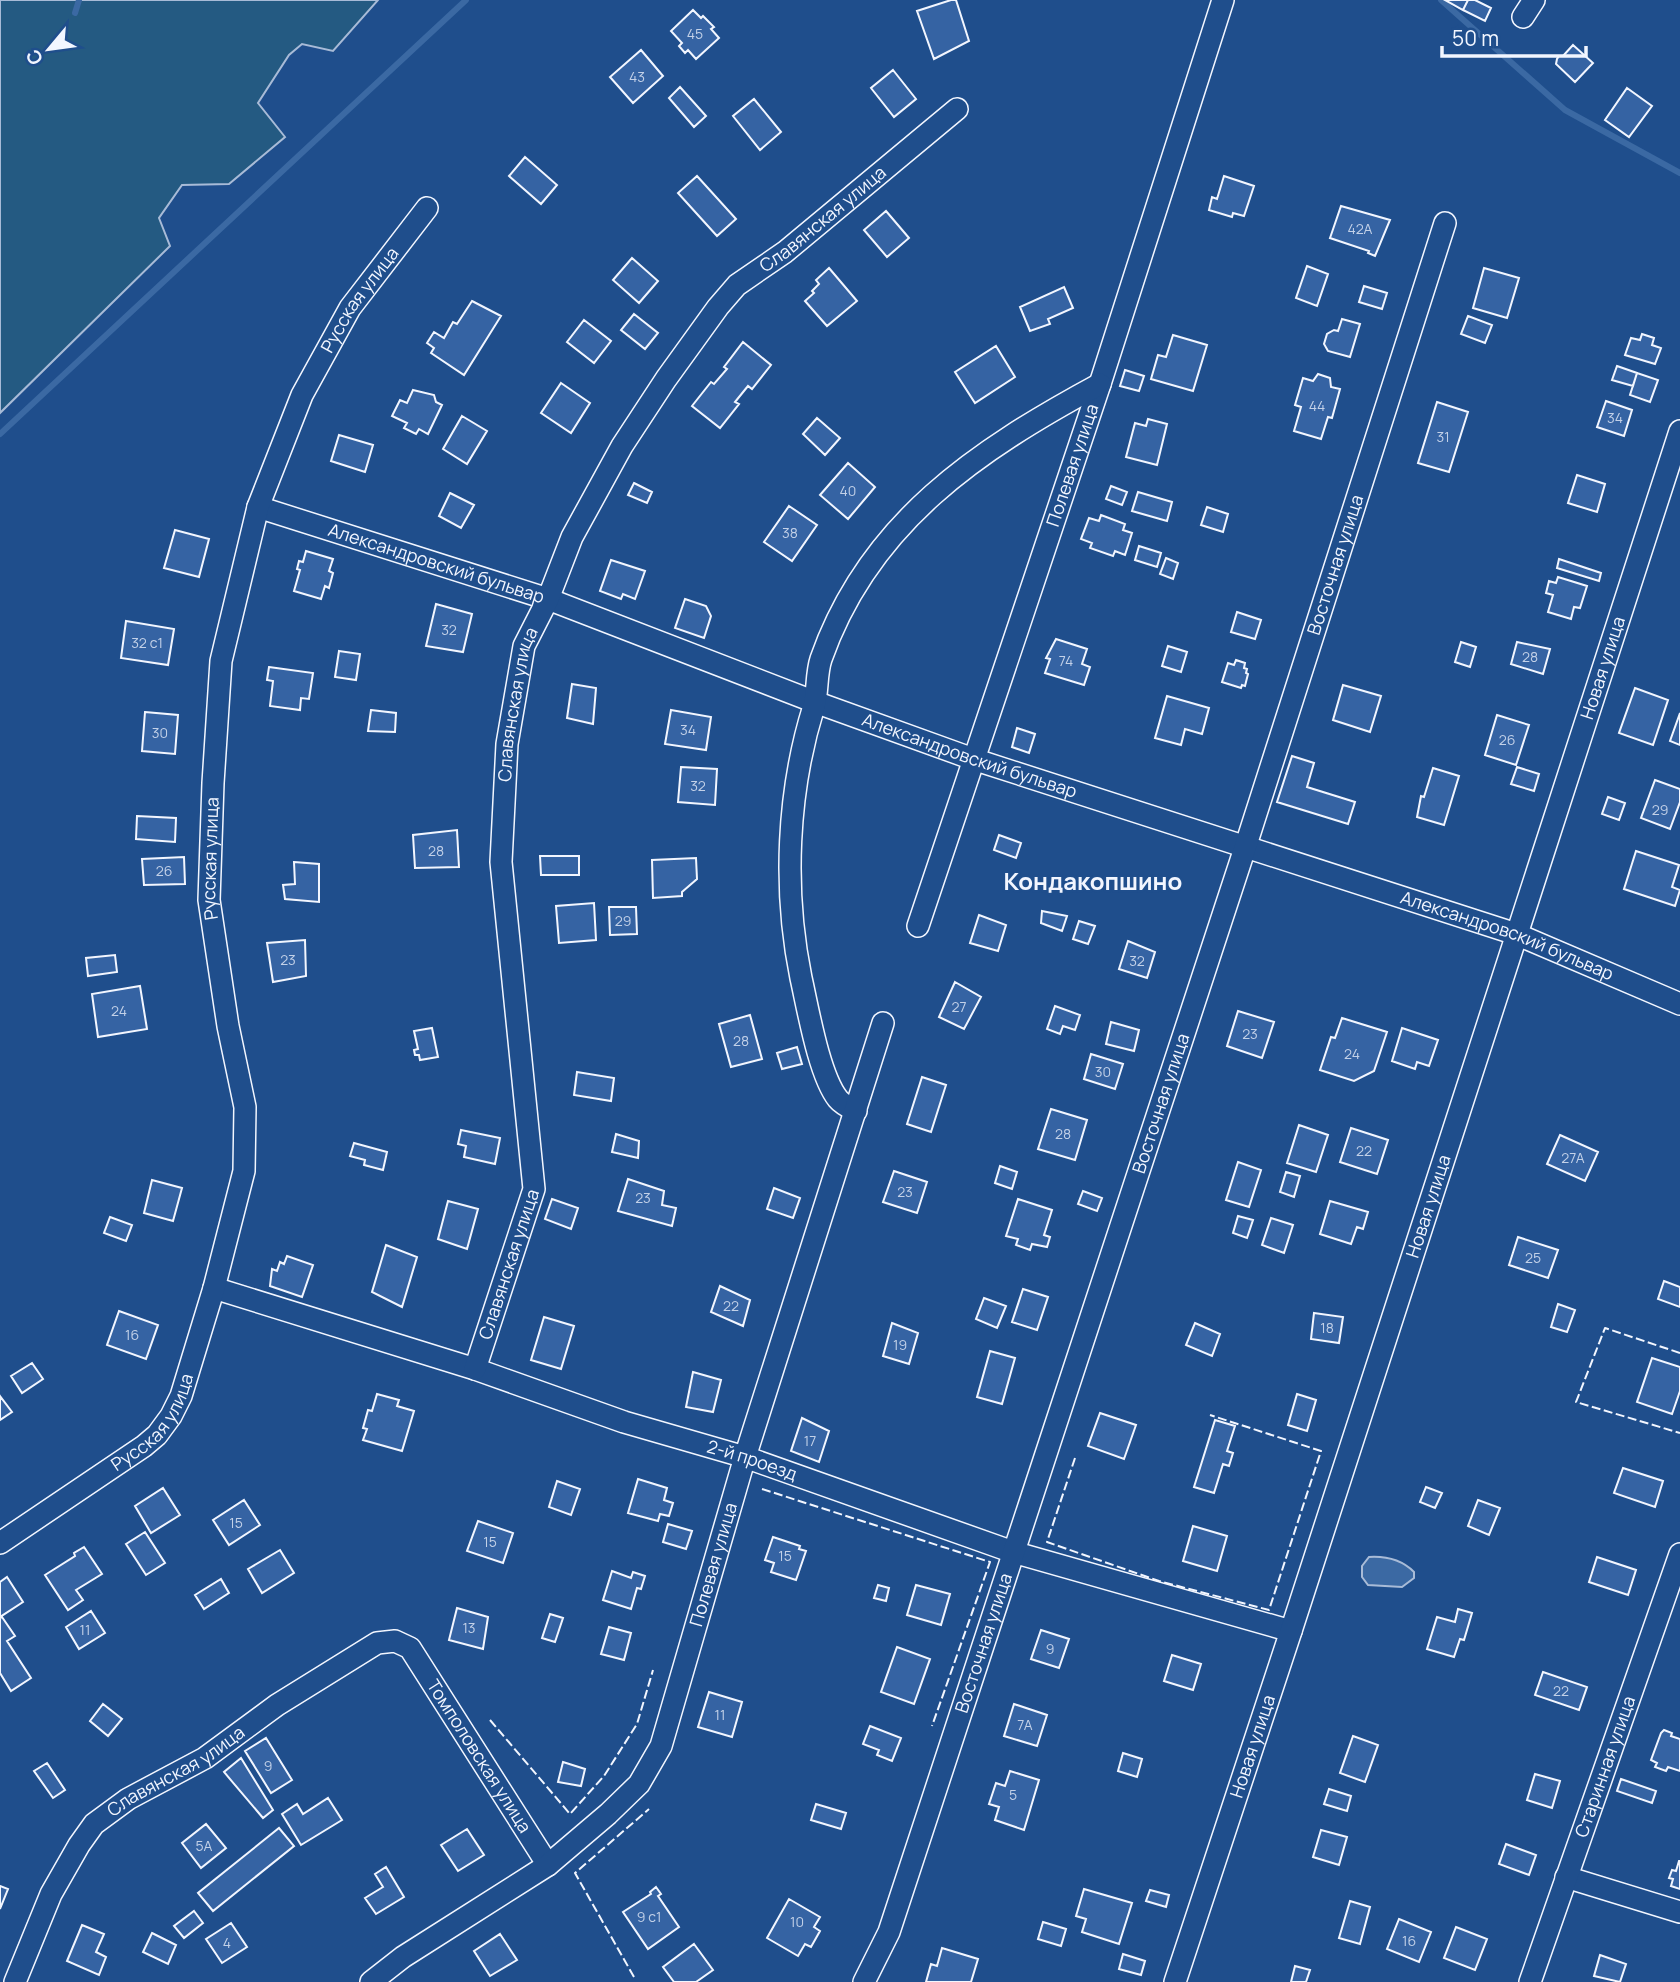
<svg xmlns="http://www.w3.org/2000/svg" width="1680" height="1982" font-family="Manrope,sans-serif">
<style>
.green{fill:#245a82;stroke:#a8bbd7;stroke-width:2}
.water{fill:#3b69a3;stroke:#a8bbd7;stroke-width:2}
.lines{fill:none;stroke-linecap:round;stroke-linejoin:round}
.stream{stroke:#3b69a3;stroke-width:6}
.building{fill:#3563a3;stroke:#f2f6ff;stroke-width:2}
.minor-casing{stroke:#f2f6ff;stroke-width:24}
.minor{stroke:#1f4e8c;stroke-width:21}
.fence{stroke:#f2f6ff;stroke-width:2;stroke-dasharray:9 3.5;stroke-linecap:butt}
.labels{text-anchor:middle;stroke-width:5;stroke-linejoin:round;paint-order:stroke}
.number-label{font-size:14px;fill:#c3d1e8}
.street-label{font-size:18px;fill:#f2f6ff;stroke:#1f4e8c}
.district-label{font-size:24px;font-weight:bold;fill:#f2f6ff;stroke:#1f4e8c}
</style>
<rect width="100%" height="100%" fill="#1f4e8c"/>
<!-- green -->
<path class="green" d="M0,0h378l-45,51 -31,-7 -13,11 -31,48 27,34 -56,47 -47,1 -23,33 11,28 -170,167z"/>
<!-- water -->
<path class="water" d="M1369,1557c17,-1 33,3 45,15v6l-12,9 -34,-2 -6,-8v-11z"/>
<g class="lines">
<!-- stream -->
<path class="stream" d="M1441,0l124,110 115,63
M75,13l4,-13
M0,434l466,-434"/>
</g>
<!-- building -->
<path class="building" d="M951,0h5l13,41 -35,18 -17,-48z
M1445,0h23l-5,10z
M1468,0h7l16,8 -6,13 -22,-11z
M693,10l8,8 2,-2 11,11 -3,2 8,9 -23,21 -8,-9 -3,3 -6,-7 3,-3 -11,-12z
M1573,45l20,18 -18,19 -19,-18 1,-5 2,-3h4z
M641,50l22,26 -30,27 -23,-26z
M893,70l23,29 -22,18 -23,-29z
M680,87l26,29 -12,11 -25,-29z
M1627,88l25,18 -23,31 -24,-17z
M754,99l27,33 -21,18 -27,-34z
M525,157l32,28 -16,19 -32,-28z
M697,176l39,43 -19,17 -39,-43z
M1224,176l30,10 -10,30 -11,-3 -1,4 -23,-7 3,-13 5,2z
M1341,206l49,14 -15,36 -7,-3 1,-2 -39,-13z
M886,211l23,27 -22,19 -23,-27z
M632,258l26,23 -19,22 -26,-23z
M1307,266l21,8 -11,32 -21,-8z
M829,268l28,33 -30,25 -22,-25 9,-8 -2,-2 7,-7 -3,-4z
M1484,268l35,10 -12,40 -34,-10z
M1364,286l23,7 -5,16 -23,-7z
M1064,287l9,21 -25,11 2,5 -20,7 -10,-24z
M472,301l29,15 -37,59 -33,-22 3,-5 -7,-5 7,-11 10,6 9,-16 4,2z
M634,314l24,19 -13,16 -24,-19z
M1468,316l24,9 -7,18 -24,-9z
M1342,319l18,5 -10,33 -22,-6 -4,-7 3,-10 7,-4 4,1z
M584,320l27,21 -17,22 -27,-21z
M1642,334l12,4 -2,7 9,3 -6,16 -30,-9 6,-17 9,2z
M1173,335l34,10 -14,46 -42,-12 7,-24 8,2z
M743,342l28,23 -19,24 -4,-3 -13,16 4,2 -19,24 -28,-22 19,-24 3,2 13,-15 -3,-2z
M996,346l19,31 -40,26 -20,-31z
M1617,366l20,7 -4,13 -21,-6z
M1125,370l19,6 -5,15 -19,-5z
M1637,373l21,7 -8,22 -20,-7z
M1318,374l12,4 1,9 9,2 -8,29 -4,-1 -7,22 -27,-8 7,-24 -6,-2 8,-27 10,3z
M561,383l29,20 -19,30 -30,-20z
M413,390l21,5 2,7 6,3 -14,29 -9,-5 -3,5 -12,-6 3,-5 -15,-7 8,-16 7,3z
M1606,401l26,9 -8,26 -27,-9z
M1437,402l31,10 -19,60 -31,-9z
M462,416l25,15 -20,33 -24,-15z
M817,418l23,20 -15,17 -22,-21z
M1148,419l19,5 -10,41 -31,-8 9,-34 11,3z
M339,435l34,10 -8,27 -34,-11z
M848,463l27,24 -27,32 -28,-24z
M1577,475l28,9 -8,28 -29,-9z
M634,483l18,9 -5,11 -19,-8z
M1111,486l16,6 -5,13 -16,-6z
M1138,492l34,10 -5,19 -35,-10z
M450,493l24,12 -13,23 -22,-12z
M789,506l28,19 -25,36 -28,-19z
M1207,507l21,7 -5,18 -22,-7z
M1101,515l24,9 -2,6 9,3 -7,22 -10,-4 -2,5 -23,-8 2,-5 -11,-4 8,-21 10,3z
M175,530l34,9 -10,38 -35,-9z
M1139,546l22,7 -4,14 -22,-7z
M306,551l27,8 -4,12 4,2 -4,15 -4,-2 -4,13 -27,-8 6,-21 -3,-1 2,-8 4,1z
M1166,558l12,5 -5,16 -13,-5z
M1559,559l42,14 -2,8 -42,-13z
M611,560l34,11 -10,28 -12,-5 -2,5 -21,-8z
M1558,577l29,9 -7,22 -6,-1 -3,12 -23,-7 5,-17 -7,-2 3,-12 7,2z
M685,599l21,7 5,10 -7,22 -29,-10z
M436,604l36,10 -9,38 -37,-6z
M1237,612l24,8 -6,19 -24,-7z
M126,621l48,8 -6,36 -47,-7z
M1056,639l31,10 -5,15 8,3 -6,18 -39,-12 5,-14 -4,-1z
M1461,642l15,5 -6,20 -15,-5z
M1517,642l33,7 -7,25 -32,-10z
M1168,646l19,6 -6,20 -19,-6z
M339,651l21,3 -4,26 -21,-3z
M1236,660l9,3 -1,5 3,1 -1,4 2,1 -3,12 -3,-1 -1,3 -19,-6 6,-19 6,2z
M269,667l44,6 -4,26 -8,-1 -1,12 -30,-4 3,-25 -6,-1z
M572,684l24,4 -3,36 -26,-6z
M1343,685l38,11 -11,36 -37,-12z
M1635,688l33,12 -15,45 -34,-12z
M1167,696l42,12 -7,26 -17,-5 -4,16 -26,-7z
M371,710l25,3 -1,19 -27,-1z
M671,710l40,7 -5,33 -41,-6z
M145,712l33,3 -3,39 -33,-3z
M1680,713v32l-10,-4z
M1497,715l32,10 -13,40 -31,-10z
M1017,728l18,6 -6,19 -17,-6z
M1292,756l22,7 -7,24 48,15 -7,22 -71,-22z
M681,767l36,2 -2,36 -37,-3z
M1517,767l22,7 -5,17 -23,-7z
M1433,768l26,8 -15,49 -27,-8 4,-21 3,1z
M1655,780l25,9v13l-10,27 -29,-11z
M1608,797l17,6 -6,17 -17,-6z
M137,816l39,2 -1,24 -39,-3z
M457,830l2,37 -44,1 -2,-33z
M999,835l22,8 -5,15 -22,-8z
M1636,851l43,14 -7,22 8,3 -5,16 -51,-17z
M540,856h39v19h-38z
M184,857l1,27 -41,1 -2,-26z
M696,858l1,21 -15,13v4l-29,2 -1,-38z
M294,862l25,2v38l-34,-3 -2,-14 12,-1z
M594,903l2,37 -37,3 -3,-37z
M609,907h27l1,27 -27,1z
M1042,911l25,5 -5,15 -21,-8z
M979,915l27,10 -8,26 -28,-8z
M1079,921l16,5 -7,18 -15,-5z
M305,940l1,36 -33,6 -6,-39z
M1128,941l27,11 -8,26 -28,-9z
M115,955l2,17 -29,4 -2,-18z
M955,982l26,15 -17,32 -25,-12z
M140,986l7,43 -49,8 -6,-43z
M1055,1006l25,9 -5,15 -12,-4 -3,8 -13,-5z
M1238,1011l36,11 -12,36 -35,-12z
M750,1015l12,44 -31,8 -12,-43z
M1342,1018l45,14 -13,39 -20,10 -34,-11 11,-33 4,1z
M1111,1022l28,8 -5,21 -28,-7z
M432,1028l6,29 -18,3 -1,-5h-4l-1,-5 4,-1 -4,-18z
M1402,1028l36,12 -9,26 -12,-4 -2,7 -23,-8z
M797,1047l5,17 -20,5 -5,-16z
M1091,1054l32,10 -8,25 -31,-10z
M577,1072l37,6 -3,23 -37,-6z
M922,1077l24,8 -15,47 -24,-8z
M1051,1109l36,11 -12,40 -37,-11z
M1299,1125l29,10 -12,37 -29,-9z
M1351,1128l37,12 -11,34 -37,-12z
M461,1130l39,8 -5,26 -31,-7 2,-11 -8,-2z
M616,1134l23,7 -1,17 -26,-6z
M1560,1135l38,17 -13,29 -38,-17z
M354,1143l33,9 -4,18 -19,-5 1,-5 -15,-4z
M1238,1162l23,8 -12,37 -23,-7z
M1000,1166l17,6 -5,17 -17,-6z
M894,1171l33,11 -10,31 -34,-11z
M1286,1172l14,4 -6,21 -14,-5z
M628,1179l36,12 -2,14 14,3 -4,18 -54,-15z
M152,1180l30,8 -9,33 -29,-8z
M774,1188l26,10 -7,20 -26,-9z
M1083,1191l19,7 -5,13 -19,-7z
M552,1199l26,9 -7,21 -26,-10z
M1018,1199l34,11 -8,25 6,2 -3,10 -15,-3 -2,6 -14,-5 2,-6 -12,-3z
M448,1201l30,8 -11,40 -29,-10z
M1330,1201l38,11 -5,17 -6,-2 -6,17 -31,-10z
M1238,1216l15,4 -6,18 -14,-5z
M110,1217l22,8 -6,16 -22,-8z
M1271,1218l22,7 -9,28 -22,-8z
M1518,1237l40,13 -10,28 -39,-13z
M386,1245l31,12 -15,50 -30,-15z
M287,1256l26,9 -11,32 -32,-11 2,-17 5,2 3,-9 4,2z
M1664,1281l16,6v20l-22,-8z
M720,1286l30,14 -7,26 -32,-14z
M1023,1289l25,8 -11,33 -25,-8z
M984,1298l22,8 -9,22 -21,-9z
M1558,1304l17,6 -8,22 -16,-5z
M119,1311l39,14 -12,34 -39,-14z
M1314,1313l29,4 -4,26 -28,-4z
M544,1317l30,9 -13,43 -30,-9z
M892,1323l26,10 -9,31 -26,-8z
M1195,1323l25,11 -8,22 -26,-11z
M990,1351l25,7 -13,46 -25,-7z
M1652,1358l28,9v24l-8,23 -35,-12z
M32,1363l11,16 -21,14 -11,-17z
M693,1372l28,8 -8,32 -27,-5z
M377,1394l22,6 -2,6 17,5 -12,40 -39,-11 4,-11 -4,-1 5,-18 4,1z
M1297,1394l19,6 -9,31 -19,-6z
M0,1396l12,16 -12,8z
M1100,1413l36,12 -12,34 -36,-13z
M802,1418l27,13 -10,31 -28,-11z
M1215,1420l20,6 -8,25 6,2 -4,13 -6,-2 -9,29 -20,-6z
M1623,1468l40,13 -8,26 -41,-14z
M638,1479l29,9 -3,12 9,3 -4,13 -9,-2 -2,7 -30,-8z
M557,1481l23,8 -9,26 -22,-8z
M1426,1487l16,6 -7,15 -15,-6z
M163,1488l17,27 -29,18 -16,-27z
M244,1500l16,25 -31,20 -16,-25z
M1478,1500l22,8 -11,27 -21,-9z
M478,1521l35,12 -10,30 -36,-12z
M668,1524l24,7 -6,18 -23,-7z
M1193,1526l34,10 -10,35 -34,-10z
M145,1532l20,31 -19,12 -20,-31z
M773,1537l27,9 -1,3 7,2 -10,29 -25,-8 3,-9 -9,-3z
M84,1547l18,27 -26,16 7,10 -15,10 -23,-35 30,-19 -1,-3z
M280,1550l14,23 -32,20 -14,-24z
M1597,1557l39,13 -8,25 -39,-13z
M612,1571l19,7 2,-6 12,4 -4,13 -4,-1 -6,21 -28,-9z
M7,1577l16,25 -23,15v-35z
M221,1579l8,14 -25,16 -9,-14z
M878,1585l11,3 -3,13 -12,-3z
M916,1585l34,9 -9,31 -34,-10z
M457,1608l31,9 -5,32 -34,-9z
M1458,1609l14,4 -8,27 -4,-1 -6,18 -27,-8 10,-32 18,5z
M91,1611l14,22 -26,16 -13,-22z
M550,1614l13,4 -8,24 -13,-4z
M2,1617l13,19 -8,5 24,37 -20,13 -11,-18v-55z
M609,1627l22,6 -7,27 -23,-6z
M1041,1630l28,9 -10,29 -28,-9z
M897,1647l33,12 -16,45 -33,-12z
M1172,1655l29,9 -8,26 -29,-9z
M1543,1672l44,15 -8,23 -44,-15z
M709,1692l33,10 -10,35 -34,-10z
M103,1704l19,15 -14,17 -18,-15z
M1014,1704l33,11 -10,31 -33,-10z
M870,1726l31,12 -9,23 -15,-6 2,-5 -16,-6z
M1664,1730l8,3 -1,3 9,3v32l-12,-4 -2,4 -11,-4 2,-4 -6,-3 10,-27z
M1353,1736l25,9 -13,37 -25,-9z
M266,1738l26,42 -21,13 -26,-42z
M1123,1753l19,6 -5,18 -19,-6z
M241,1758l32,52 -10,8 -39,-46z
M563,1762l22,7 -4,17 -23,-4z
M47,1763l18,27 -12,8 -19,-27z
M1010,1771l29,9 -15,50 -29,-10 4,-13 -10,-3 7,-21 9,3z
M1535,1774l25,7 -8,27 -25,-8z
M1621,1779l35,12 -4,12 -35,-12z
M1329,1789l22,7 -4,15 -23,-7z
M328,1798l14,22 -41,25 -19,-31 15,-10 6,10z
M816,1804l30,9 -5,16 -30,-9z
M206,1824l20,24 -25,20 -19,-25z
M279,1828l15,18 -81,65 -15,-18z
M467,1829l17,26 -26,16 -17,-26z
M1321,1830l26,7 -8,28 -26,-8z
M1506,1844l30,11 -7,20 -30,-11z
M1679,1861h1v28l-9,-3 2,-7 -4,-1 3,-8 4,1z
M386,1867l18,30 -28,17 -11,-16 18,-11 -8,-13z
M0,1886l8,3 -8,20z
M656,1887l5,7 -3,2 21,31 -31,22 -25,-37 28,-18 -1,-2z
M1084,1889l48,14 -13,41 -37,-12 4,-13 -10,-3z
M1150,1890l19,5 -3,12 -20,-6z
M789,1899l31,18 -6,10 6,4 -9,16 -6,-3 -7,12 -31,-18z
M1350,1901l20,6 -10,37 -21,-6z
M194,1911l9,12 -19,15 -10,-12z
M1399,1919l32,13 -12,30 -32,-13z
M1043,1922l23,7 -5,17 -23,-7z
M231,1923l16,24 -25,16 -16,-24z
M82,1925l22,9 -8,18 10,5 -7,18 -32,-14z
M1456,1927l31,12 -12,31 -31,-12z
M152,1933l24,12 -8,19 -25,-12z
M500,1934l17,26 -27,16 -16,-25z
M694,1944l19,26 -17,12h-22l-11,-15z
M942,1948l36,11 -7,23h-45l5,-18 6,2z
M1123,1954l22,7 -4,14 -22,-6z
M1600,1955l26,9 -6,18 -26,-6z
M1295,1966l15,4 -4,12h-15z"/>
<g class="lines">
<!-- minor casing -->
<g class="minor-casing">
<g id="minor">
<path d="M1523,17l11,-17"/>
<path id="s1" d="M258,507l290,92 267,103 158,57 543,175 164,70"/>
<path id="s2" d="M918,926l182,-542 123,-384"/>
<path d="M856,1111c-6,-3 -14,-7 -18,-12 -19,-24 -30,-90 -37,-121 -18,-88 -14,-186 13,-272 4,-15 2,-32 7,-47 48,-137 157,-209 279,-275"/>
<path id="s3" d="M214,1288l261,81 149,53 121,35 268,95 278,79"/>
<path id="s4" d="M475,1369l59,-180 -33,-327 6,-118 17,-98 24,-47 24,-62 50,-91 44,-67 52,-72 19,-22 48,-33 172,-143"/>
<path id="s5" d="M0,1543l144,-97 13,-11 14,-19 10,-20 33,-108 30,-117 1,-64 -17,-81 -19,-126 4,-117 8,-122 37,-154 44,-112 48,-87 77,-100"/>
<path d="M1566,1877l114,35"/>
<path id="s6" d="M15,1982l36,-88 28,-49 15,-21 34,-25 77,-41 72,-53 100,-62 18,-2 15,7 138,217"/>
<path id="s7" d="M371,1982l32,-25 145,-92 60,-51 31,-30 22,-38 84,-289 138,-434"/>
<path id="s8" d="M864,1982l25,-50 356,-1084 200,-625"/>
<path id="s9" d="M1175,1982l116,-351 389,-1200"/>
<path id="s10" d="M1530,1982l150,-428"/>
</g>
</g>
<!-- minor -->
<use href="#minor" class="minor"/>
<!-- fence -->
<path class="fence" d="M1680,1353l-75,-25 -29,74 104,31
M1075,1458l-28,84 112,39 110,29 52,-159 -111,-36
M762,1489l228,73 -58,164
M490,1720l80,94 34,-38 33,-52 16,-54
M634,1977l-59,-104 74,-64"/>
</g>
<g class="labels">
<!-- number labels -->
<g class="number-label">
<text x="695" y="39">45</text>
<text x="637" y="82">43</text>
<text x="1360" y="234">42А</text>
<text x="1317" y="411">44</text>
<text x="1615" y="423">34</text>
<text x="1443" y="442">31</text>
<text x="848" y="496">40</text>
<text x="790" y="538">38</text>
<text x="449" y="635">32</text>
<text x="147" y="648">32 с1</text>
<text x="1530" y="662">28</text>
<text x="1066" y="666">74</text>
<text x="688" y="735">34</text>
<text x="160" y="738">30</text>
<text x="1507" y="745">26</text>
<text x="698" y="791">32</text>
<text x="1660" y="815">29</text>
<text x="436" y="856">28</text>
<text x="164" y="876">26</text>
<text x="623" y="926">29</text>
<text x="288" y="965">23</text>
<text x="1137" y="966">32</text>
<text x="959" y="1012">27</text>
<text x="119" y="1016">24</text>
<text x="1250" y="1039">23</text>
<text x="741" y="1046">28</text>
<text x="1352" y="1059">24</text>
<text x="1103" y="1077">30</text>
<text x="1063" y="1139">28</text>
<text x="1364" y="1156">22</text>
<text x="1573" y="1163">27А</text>
<text x="905" y="1197">23</text>
<text x="643" y="1203">23</text>
<text x="1533" y="1263">25</text>
<text x="731" y="1311">22</text>
<text x="1327" y="1333">18</text>
<text x="132" y="1340">16</text>
<text x="900" y="1350">19</text>
<text x="810" y="1446">17</text>
<text x="236" y="1528">15</text>
<text x="490" y="1547">15</text>
<text x="785" y="1561">15</text>
<text x="469" y="1633">13</text>
<text x="85" y="1635">11</text>
<text x="1050" y="1654">9</text>
<text x="1561" y="1696">22</text>
<text x="720" y="1720">11</text>
<text x="1025" y="1730">7А</text>
<text x="268" y="1771">9</text>
<text x="1013" y="1800">5</text>
<text x="204" y="1851">5А</text>
<text x="649" y="1922">9 с1</text>
<text x="797" y="1927">10</text>
<text x="1409" y="1946">16</text>
<text x="227" y="1948">4</text>
</g>
<!-- street labels -->
<g class="street-label">
<text dy="6" stroke="none"><textPath href="#s4" startOffset="1265">Славянская улица</textPath></text>
<text dy="6" stroke="none"><textPath href="#s5" startOffset="1374">Русская улица</textPath></text>
<text dy="6" stroke="none"><textPath href="#s2" startOffset="486">Полевая улица</textPath></text>
<text dy="6" stroke="none"><textPath href="#s1" startOffset="187">Александровский бульвар</textPath></text>
<text dy="6" stroke="none"><textPath href="#s8" startOffset="1494">Восточная улица</textPath></text>
<text dy="6" stroke="none"><textPath href="#s9" startOffset="1382">Новая улица</textPath></text>
<text dy="6" stroke="none"><textPath href="#s4" startOffset="677">Славянская улица</textPath></text>
<text dy="6" stroke="none"><textPath href="#s1" startOffset="754">Александровский бульвар</textPath></text>
<text dy="6" stroke="none"><textPath href="#s5" startOffset="786">Русская улица</textPath></text>
<text dy="6" stroke="none"><textPath href="#s1" startOffset="1321">Александровский бульвар</textPath></text>
<text dy="6" stroke="none"><textPath href="#s8" startOffset="928">Восточная улица</textPath></text>
<text dy="6" stroke="none"><textPath href="#s9" startOffset="816">Новая улица</textPath></text>
<text dy="6" stroke="none"><textPath href="#s4" startOffset="110">Славянская улица</textPath></text>
<text dy="6" stroke="none"><textPath href="#s5" startOffset="198">Русская улица</textPath></text>
<text dy="6" stroke="none"><textPath href="#s3" startOffset="565">2-й проезд</textPath></text>
<text dy="6" stroke="none"><textPath href="#s7" startOffset="567">Полевая улица</textPath></text>
<text dy="6" stroke="none"><textPath href="#s8" startOffset="360">Восточная улица</textPath></text>
<text dy="6" stroke="none"><textPath href="#s9" startOffset="248">Новая улица</textPath></text>
<text dy="6" stroke="none"><textPath href="#s6" startOffset="677">Томполовская улица</textPath></text>
<text dy="6" stroke="none"><textPath href="#s10" startOffset="228">Старинная улица</textPath></text>
<text dy="6" stroke="none"><textPath href="#s6" startOffset="275">Славянская улица</textPath></text>
</g>
<!-- district labels -->
<g class="district-label">
<text x="1093" y="890">Кондакопшино</text>
</g>
</g>
<!-- north arrow -->
<g transform="translate(49 49) rotate(241)" stroke="#1f4e8c" stroke-width="5" paint-order="stroke">
<path d="M0-5L12 26L0 18L-12 26Z" fill="#f2f6ff"/>
<text y="-10" font-size="19" font-weight="bold" text-anchor="middle" fill="#f2f6ff">С</text>
</g>
<!-- scale -->
<path d="M1442 46v10h144v-10" fill="none" stroke="#f2f6ff" stroke-width="3.5"/>
<text x="1452" y="46" font-size="21" fill="#f2f6ff" stroke="#1f4e8c" stroke-width="5" paint-order="stroke">50 m</text>
</svg>
